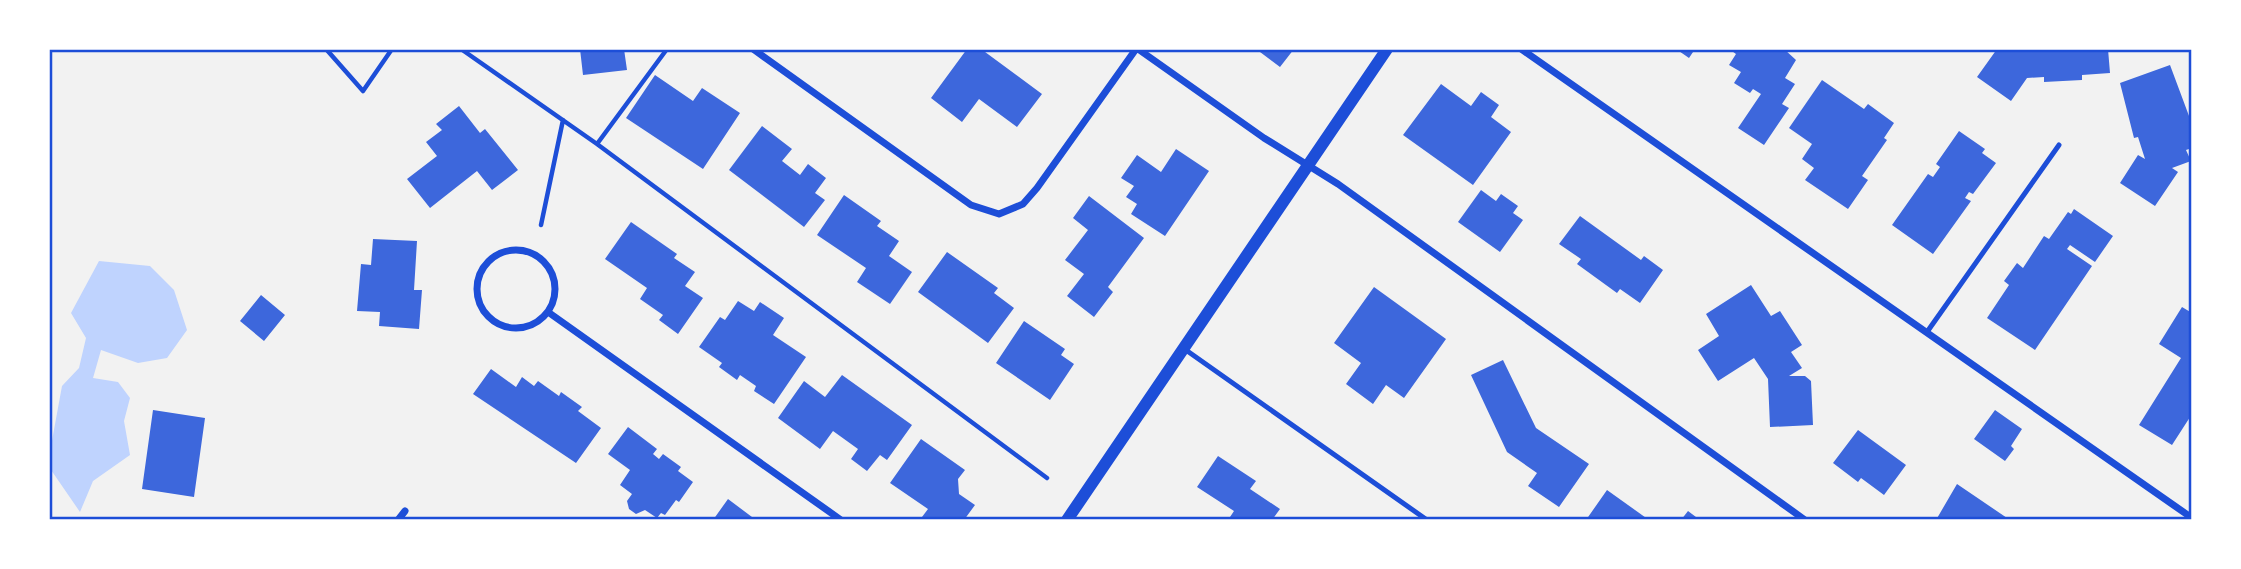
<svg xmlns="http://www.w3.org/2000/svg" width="2241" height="569" font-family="'Asap Condensed',sans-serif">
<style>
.water{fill:#bfd3fe}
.building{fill:#3d67dc}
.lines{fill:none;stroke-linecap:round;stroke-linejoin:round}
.path{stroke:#1d4ed8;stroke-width:4.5}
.service{stroke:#1d4ed8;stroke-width:5}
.minor{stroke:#1d4ed8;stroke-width:7}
.tertiary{stroke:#1d4ed8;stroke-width:12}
.neatline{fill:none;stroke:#1d4ed8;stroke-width:2.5}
</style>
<rect width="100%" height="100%" fill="#f2f2f2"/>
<!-- water -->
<path class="water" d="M99,261l51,5 24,24 13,40 -20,28 -29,5 -37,-13 -8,28 25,4 12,16 -6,23 6,34 -37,26 -13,31 -31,-45v-10l13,-71 17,-18 7,-30 -15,-25z"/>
<!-- building -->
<path class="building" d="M580,49h44l3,21 -44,5z
M967,49h14l61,45 -25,33 -38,-28 -17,23 -31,-24z
M1256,49h38l-14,18z
M1676,49h19l-6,9z
M1729,49h55l12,11 -11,18 10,6 -13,20 7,4 -25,37 -26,-17 23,-34 -8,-5 -3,4 -16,-10 7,-11 -12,-7 7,-11z
M1997,49h111l2,24 -28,2v5l-38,2v-5l-17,1 -16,23 -34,-24z
M2170,65l22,59v24l-6,2 5,11 -19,7 6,4 -23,34 -35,-23 18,-28 7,4 -7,-22 -4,1 -14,-55z
M655,75l38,26 9,-13 38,25 -37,56 -77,-51z
M1822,80l42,29 4,-5 26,19 -10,15 3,2 -25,36 6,4 -20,29 -43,-29 9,-12 -12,-9 10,-15 -23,-16z
M1441,84l30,22 10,-14 18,13 -8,12 20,15 -38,53 -70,-50z
M459,106l21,27 5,-4 33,41 -26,20 -15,-19 -47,37 -23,-29 30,-23 -11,-14 16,-12 -6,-6z
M762,126l30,23 -10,12 18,14 8,-11 18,14 -11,15 10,7 -21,27 -75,-57z
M1959,131l26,18 -3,4 14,10 -23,31 -4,-2 -4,6 6,3 -38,53 -41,-29 36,-51 5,3 7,-10 -4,-3z
M1176,149l33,22 -44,65 -34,-22 6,-10 -11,-7 8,-11 -13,-8 16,-23 24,17z
M1481,190l15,11 5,-7 17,12 -5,7 10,7 -23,32 -42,-30z
M844,195l37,26 -4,5 22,15 -10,15 23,16 -22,32 -33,-22 9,-14 -49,-33z
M1089,196l55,42 -36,49 5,5 -19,25 -27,-21 17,-22 -19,-14 23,-30 -15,-12z
M2074,209l39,27 -18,26 -25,-17 -3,4 25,17 -57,84 -48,-32 22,-33 -5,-4 13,-18 6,5 21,-32 5,3 19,-27 3,2z
M1580,216l61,44 3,-4 19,14 -23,33 -20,-14 -3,4 -40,-29 4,-5 -22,-15z
M631,222l46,32 -3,4 21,14 -10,14 18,12 -25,36 -19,-14 4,-5 -23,-16 7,-11 -42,-29z
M373,239l44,2 -3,49h8l-3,39 -40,-3 1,-14 -23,-1 4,-47 10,1z
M947,252l51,36 -4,5 20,15 -26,35 -70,-51z
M1751,285l20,31 9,-5 22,34 -11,7 11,16 -13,8h16l6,5 2,44 -43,2 -2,-48 -14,-21 -36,23 -20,-31 21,-14 -13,-22z
M1374,287l72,52 -42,59 -18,-13 -13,19 -27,-20 15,-21 -27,-20z
M261,295l24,20 -21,26 -24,-20z
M738,301l16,10 6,-9 24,16 -11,17 33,22 -32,47 -20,-13 2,-5 -16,-11 -3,5 -18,-13 3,-4 -23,-16 21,-30 5,3z
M2182,307l10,6v101l-20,31 -33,-20 42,-67 -22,-14z
M1024,321l41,28 -4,6 13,9 -24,36 -54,-37z
M1503,360l33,68 53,36 -30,43 -31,-21 9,-13 -30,-21 -36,-77z
M491,369l25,18 6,-10 12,9 4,-5 21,15 2,-4 21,15 -4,4 23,17 -25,35 -103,-69z
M842,375l70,50 -25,35 -7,-5 -13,16 -16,-12 7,-10 -25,-18 -13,18 -42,-31 26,-37 21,16z
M153,410l52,8 -11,79 -52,-8z
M1995,410l27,19 -11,17 3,3 -9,12 -31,-22z
M628,427l29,22 -4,5 6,5 4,-5 18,13 -3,4 15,11 -14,20 -3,-2 -11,15 -4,-2 -4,5 -12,-8 -9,4 -7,-5 -2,-8 5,-7 -12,-9 10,-15 -22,-16z
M1858,430l48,35 -22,30 -23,-17 -3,4 -25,-19z
M921,439l44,31 -7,9 1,15 16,11 -11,15h-38l-4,-3 6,-8 -38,-26z
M1218,456l38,25 -6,8 30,20 -8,11h-44l6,-9 -37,-24z
M1957,484l53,36h-74z
M1607,490l42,30h-63z
M728,499l28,21h-43z
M1688,511l12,9h-19z"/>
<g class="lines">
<!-- path -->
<path class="path" d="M326,49l37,42 29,-42
M461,49l136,95 450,334
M597,144l70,-95
M541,225l22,-105"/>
<!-- service -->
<path class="service" d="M1927,332l132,-187
M1183,348l244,172"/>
<!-- minor -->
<path class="minor" d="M753,49l218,156 28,9 24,-10 14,-16 99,-139
M1138,49l126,89 74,46 467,336
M1521,49l671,469
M477 289a39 39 0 1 1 78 0a39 39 0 1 1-78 0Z
M548,312l293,208
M398,520l7,-9"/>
<!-- tertiary -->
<path class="tertiary" d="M1067,520l320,-471"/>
</g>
<!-- border -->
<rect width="2241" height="569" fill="none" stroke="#ffffff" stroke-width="102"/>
<rect x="51" y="51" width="2139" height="467" class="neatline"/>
</svg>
